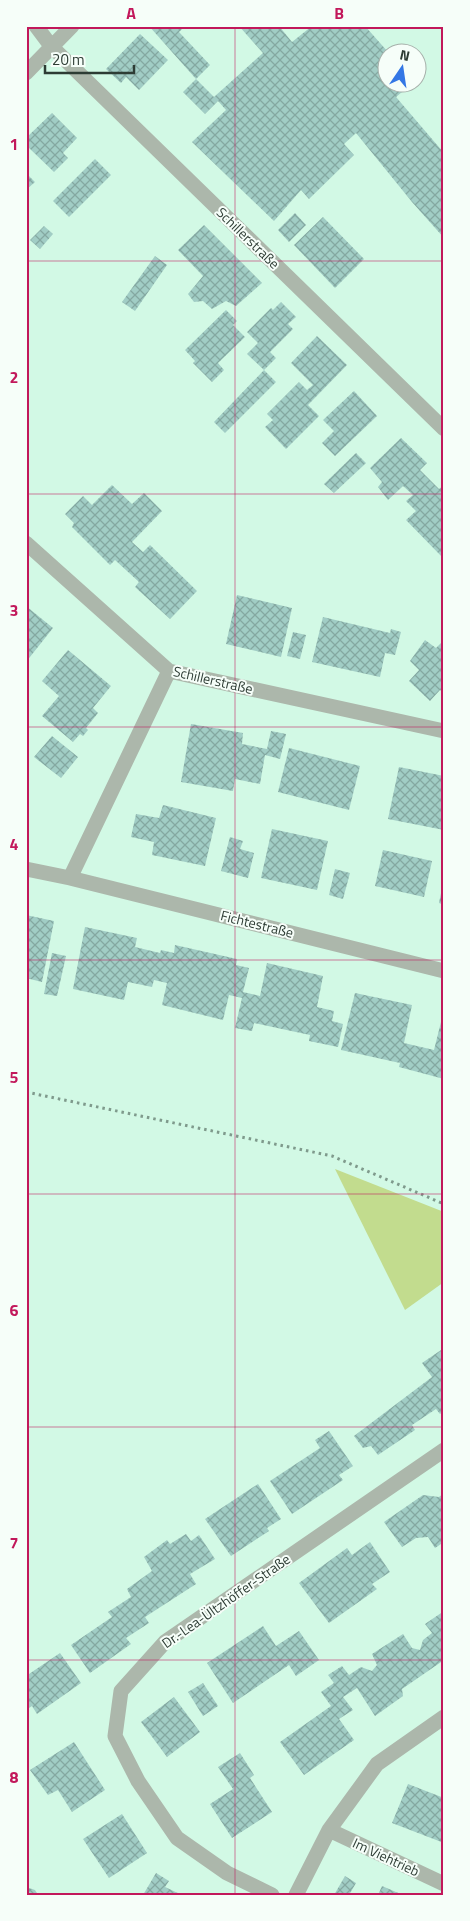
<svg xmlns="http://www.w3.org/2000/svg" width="470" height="1921" font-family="'Titillium Web',sans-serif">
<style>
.grass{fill:#c2dc8e}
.building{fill:url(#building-cross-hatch)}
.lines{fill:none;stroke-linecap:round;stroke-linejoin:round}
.path{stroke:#7f9a8c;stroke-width:3;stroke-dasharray:2.5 4;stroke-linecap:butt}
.minor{stroke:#acb7ab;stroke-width:15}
.grid{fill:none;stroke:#c2185b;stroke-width:1;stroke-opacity:0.55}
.labels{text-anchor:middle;stroke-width:4;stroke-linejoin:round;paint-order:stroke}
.street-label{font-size:14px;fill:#2d3c34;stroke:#f6fef9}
.neatline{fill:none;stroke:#c2185b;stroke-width:2}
.grid-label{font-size:16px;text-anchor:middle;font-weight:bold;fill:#c2185b}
</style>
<defs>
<pattern id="building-cross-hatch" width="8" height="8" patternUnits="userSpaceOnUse" patternTransform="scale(1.25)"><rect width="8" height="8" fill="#a1cdc5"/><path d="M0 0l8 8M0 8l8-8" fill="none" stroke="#84a8a1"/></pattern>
</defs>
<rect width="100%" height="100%" fill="#d2f9e5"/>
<!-- grass -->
<path class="grass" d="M335,1169l109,43v70l-39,28z"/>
<!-- building -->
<path class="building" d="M149,26h36l-6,6 31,33 -14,14z
M239,26h40l13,16 20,-16h53l23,26v30h26l-18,15 48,56v85l-32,-36 -56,-69 -12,11 10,11 -45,44 -8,-9 -27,31 -82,-79 34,-32 -8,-9 -13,13 -22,-22 13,-13 18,18 49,-44z
M140,34l28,26 -29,30 -13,-13 -5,6 -15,-14z
M52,113l25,25 -14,15 5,5 -14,14 -28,-27v-7z
M95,159l16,16 -42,42 -16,-16z
M26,173l9,9 -9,8z
M295,213l11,12 -17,17 -11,-12z
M323,217l41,42 -29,29 -41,-43z
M204,225l58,58 -26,23 -10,-5 -14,8 -9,-8 -9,1 -6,-8 15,-18 -25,-26z
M44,226l9,8 -13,15 -10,-9z
M155,256l12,9 -32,46 -13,-9z
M281,302l15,15 -8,7 5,5 -23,23 6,6 -12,12 12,12 -51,51 -11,-11 50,-52 -17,-16 11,-11 -11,-11 24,-24 2,2z
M226,310l11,11 -4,4 12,12 -27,26 6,7 -12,12 -19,-19 2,-2 -10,-11z
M317,336l30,29 -39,40 11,11 -33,33 -21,-22 8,-7 -6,-6 32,-32 8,8 6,-5 -22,-22z
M354,391l23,25 -42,40 -13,-13 12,-12 -11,-11z
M401,438l26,25 -7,7 19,19 5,-4 -1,73 -37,-38 10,-9 -10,-10 7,-6 -10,-9 -15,14 -10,-13 4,-5 -12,-14z
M356,453l10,10 -32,30 -10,-9z
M112,485l20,19 12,-11 18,18 -30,31 11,10 7,-7 47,46 -27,28 -35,-32 4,-5 -24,-22 -5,5 -38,-38 2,-4 -9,-9 18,-18 9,9z
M237,595l55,13 -11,49 -55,-13z
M26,606l27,22 -27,34z
M323,617l67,16 1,-4 10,3 -6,23 -10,-2 -5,24 -68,-15z
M293,632l13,3 -6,24 -13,-3z
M425,640l11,8 8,-8v53l-4,-3 -10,11 -21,-20 10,-11 -9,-9z
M68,650l43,36 -18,22 5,5 -12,15 2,2 -5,6 -3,-2 -7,8 -31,-26 17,-20 -17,-15z
M191,724l52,9 -1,11 25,5 4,-18 15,3 -6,25 -15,-4 -5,29 -25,-5 -2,12 -52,-9z
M52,736l26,21 -17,21 -27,-21z
M289,748l71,18 -11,44 -71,-18z
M399,767l45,9v54l-56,-11z
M163,805l53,13 -11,48 -53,-11 2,-13 -23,-5 5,-23 23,4z
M272,829l56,12 -11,49 -56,-12z
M230,837l13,4 -3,8 14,4 -6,25 -27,-7z
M383,850l49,11 -8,36 -49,-11z
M335,869l15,4 -7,26 -14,-4z
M443,883h1v22l-5,-2z
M26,915l28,6 -12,61 -16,-4z
M85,927l52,11 -2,9 25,6 1,-3 13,3 1,-8 62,14 -1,6 13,3 -6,24 17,4 7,-33 56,13 -6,31 17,4 -2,10 11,3 -5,23 -29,-6 1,-6 -56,-12 -2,8 -17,-3 7,-30 -13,-3 -6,25 -61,-15 5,-22 -13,-3 -2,7 -24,-5 -4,18 -51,-11z
M52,953l14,3 -9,40 -13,-2z
M355,993l57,12 -8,38 30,7 8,-32h2v61l-45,-12 1,-4 -59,-13z
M444,1348v63l-4,3 -4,-5 -24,16 3,5 -37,25 -7,-9 -8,2 -9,-12 78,-59 -10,-14z
M329,1431l24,35 -14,9 4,5 -51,34 -22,-33 50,-33 -5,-8z
M258,1484l23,35 -14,9 2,3 -38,25 -26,-37z
M444,1493v49l-9,6 -7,-11 -12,1 -14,9 -18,-25 39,-27 16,2z
M186,1534l5,7 8,-6 16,24 -25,15 6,10 -51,33 4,6 -23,15 5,6 -41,29 -19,-28 41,-28 -4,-5 23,-15 -4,-8 25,-18 -8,-14 23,-17 3,4z
M370,1542l20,30 -18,12 5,5 -48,34 -30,-40 48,-35 5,7z
M444,1611v49l-42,29 1,7 -28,20 -18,-28 -14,9 10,13 -14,9 15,21 -50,35 -24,-33 51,-36 -10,-14 13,-9 -6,-8 14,-9 7,9 12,-8 11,4 5,-6 -5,-11 31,-20 9,14 8,2 3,-10 9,-7 -7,-9z
M263,1626l13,20 23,-15 20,29 -23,16 -7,-11 -56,38 -26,-40z
M60,1653l21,30 -44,31 -5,-8 -6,4v-39l3,3z
M203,1683l15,23 -15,10 -15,-24z
M174,1697l26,35 -33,25 -26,-35z
M74,1742l31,48 -33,22 -14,-22 -10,5 -18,-25z
M240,1753l14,22 -4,3 22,34 -40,26 -22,-34 23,-15 -15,-22z
M408,1784l36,14v45l-52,-20z
M122,1814l25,39 -38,25 -26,-39z
M156,1873l13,8 -4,6 17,8h-39z
M345,1876l11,7 -7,12h-15z
M382,1886l21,9h-25z
M26,1887l9,3 3,5h-12z"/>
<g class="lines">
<!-- path -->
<path class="path" d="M26,1092l306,64 112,48"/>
<!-- minor -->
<path class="minor" d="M36,26l15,20 393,383
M26,73l46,-47
M26,543l143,128 275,60
M169,671l-99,207 374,93
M26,869l44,9
M329,1830l115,54
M272,1895l-45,-22 -50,-35 -39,-57 -23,-45 6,-45 44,-49 279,-192
M296,1895l33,-65 48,-66 67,-47"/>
</g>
<!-- grid -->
<path class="grid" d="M235,26v1869M26,261h418M26,494h418M26,727h418M26,960h418M26,1194h418M26,1427h418M26,1660h418"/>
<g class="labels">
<!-- street labels -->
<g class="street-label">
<text transform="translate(248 238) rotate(44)" y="5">Schillerstraße</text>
<text transform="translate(213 680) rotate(13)" y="5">Schillerstraße</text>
<text transform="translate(257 924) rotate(14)" y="5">Fichtestraße</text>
<text transform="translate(226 1601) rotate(-35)" y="5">Dr.-Lea-Ültzhöffer-Straße</text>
<text transform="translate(386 1857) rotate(25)" y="5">Im Viehtrieb</text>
</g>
</g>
<!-- border -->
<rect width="470" height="1921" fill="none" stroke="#f6fef9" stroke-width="55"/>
<!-- north arrow -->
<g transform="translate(402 68) rotate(13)"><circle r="24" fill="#f6fef9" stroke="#a6b0aa"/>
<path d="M0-4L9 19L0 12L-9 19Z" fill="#3377e5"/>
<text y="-8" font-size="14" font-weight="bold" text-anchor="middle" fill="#2d3c34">N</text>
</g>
<!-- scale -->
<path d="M45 65v8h89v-8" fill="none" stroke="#2d3c34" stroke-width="2.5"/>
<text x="52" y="65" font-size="15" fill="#2d3c34" stroke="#f6fef9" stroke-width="4" paint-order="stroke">20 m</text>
<rect x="28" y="28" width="414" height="1866" class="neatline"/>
<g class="grid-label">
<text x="131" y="19">A</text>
<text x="339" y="19">B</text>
<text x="14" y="150">1</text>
<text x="14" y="383">2</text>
<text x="14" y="616">3</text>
<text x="14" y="850">4</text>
<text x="14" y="1083">5</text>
<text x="14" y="1316">6</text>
<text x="14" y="1549">7</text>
<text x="14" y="1783">8</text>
</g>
</svg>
